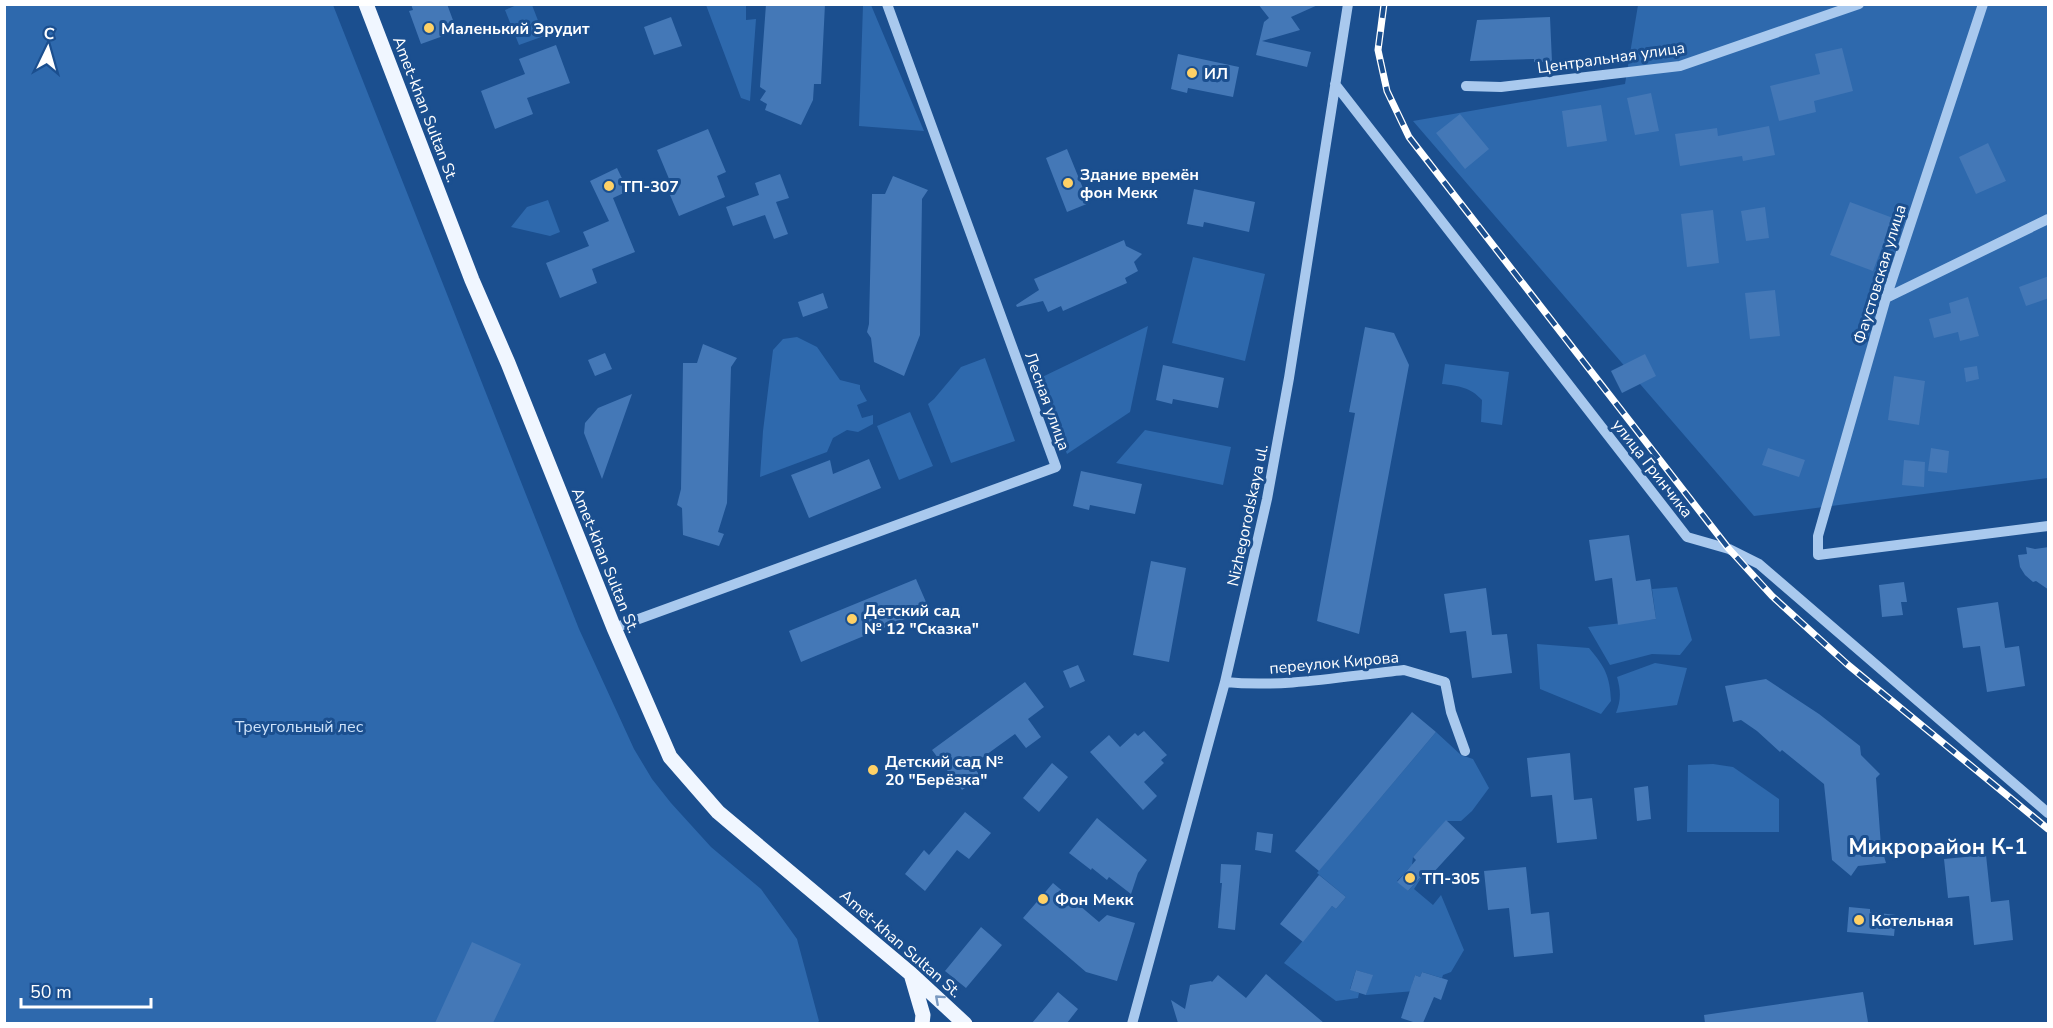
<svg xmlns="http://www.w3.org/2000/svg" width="2053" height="1028" font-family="'Nunito Sans',sans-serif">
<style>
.green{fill:#2e69ad}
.building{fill:#4478b7}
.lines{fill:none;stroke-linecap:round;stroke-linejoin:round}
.minor{stroke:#a9c9ee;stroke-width:10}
.major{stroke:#f0f6ff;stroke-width:15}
.rail-casing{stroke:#fff;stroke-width:7}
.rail{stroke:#1b4f8f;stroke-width:4.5;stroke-dasharray:14;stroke-linecap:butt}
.oneway{stroke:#7b9ac1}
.poi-dot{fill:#ffd166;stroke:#1b4f8f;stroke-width:2}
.labels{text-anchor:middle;stroke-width:6;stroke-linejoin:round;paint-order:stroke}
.poi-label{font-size:16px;font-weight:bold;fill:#fff;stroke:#1b4f8f;text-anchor:start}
.street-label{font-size:16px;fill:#fff;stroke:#1b4f8f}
.park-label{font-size:16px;fill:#cfe3fa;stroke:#1b4f8f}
.district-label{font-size:22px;font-weight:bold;fill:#fff;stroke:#1b4f8f}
</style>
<rect width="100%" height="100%" fill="#1b4f8f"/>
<!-- green -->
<path class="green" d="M519,4l13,1 12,31 -25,9 -14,-35z
M5,5h328l246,624 55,120 18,30 19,24 40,44 50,42 36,50 22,82 -3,3h-811z
M706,5h40v15l10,-1 -6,82 -9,-3z
M863,5h8l53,126 -65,-5z
M1638,5h410v473l-294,38 -341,-395 212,-37z
M548,200l12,32 -10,4 -39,-9 16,-20z
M1193,257l72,17 -20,87 -73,-18z
M1148,326l-18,86 -63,42 -29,-75z
M797,337l20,10 23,33 20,5v4l7,12 -10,4 5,13 11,-3v9l-15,8 -11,-2 -14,8 -6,14 -67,25 3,-46 10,-81 10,-11z
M985,358l30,83 -64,22 -23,-59 6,-5 27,-32z
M1445,364l64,8 -7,53 -21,-3 1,-22c-12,-13 -23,-14 -40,-16z
M910,412l23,54 -34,14 -22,-54z
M1145,430l86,17 -8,38 -107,-22z
M1677,587l15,53 -12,15 -28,-1 -42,11 -22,-38 68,-8 -4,-30z
M1537,644l52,4c16,19 21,28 22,53l-10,13 -61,-25z
M1655,663l32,5 -10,37 -61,8c5,-13 5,-22 1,-36z
M1436,732l25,23 12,4 16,29 -17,23 -11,10h-15l-33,36 -1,8 -15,16 11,10 15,-16 -9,14 19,16 8,-10 23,55 -13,22 -8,3 -1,3 -20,-6 -2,5 -5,-2 -3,10 5,1 -2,5 -49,4 6,-20 -16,-5 -6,19 9,4 -1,5 -22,3 -52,-38 48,-57 4,3 10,-12 -29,-24z
M1713,764l20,3 46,32v33h-92l1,-67z"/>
<!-- building -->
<path class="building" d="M411,4h36l10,27 -36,13 -12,-33 4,-1z
M766,4h59l-4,80h-7l-1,16 -12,25 -36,-15 2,-6 -7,-4 6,-9 -6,-4z
M1258,4h62l-29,13 9,13 -38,11 49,11 -4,15 -51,-12 8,-33 5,-4z
M671,17l11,29 -28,9 -10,-28z
M1550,17l2,45h-18v-3l-64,2 7,-41z
M556,45l14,38 -43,15 6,16 -38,15 -14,-38 44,-17 -6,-15z
M1842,48l11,43 -39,10 2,11 -37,9 -9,-35 50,-12 -5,-20z
M1178,54l61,13 -6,30 -45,-9 -1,5 -16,-4z
M1651,93l8,38 -24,4 -8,-37z
M1601,105l6,36 -40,6 -5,-36z
M1460,114l29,35 -24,20 -29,-36z
M1769,126l6,29 -32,6 -1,-5 -62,10 -5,-32 42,-6 1,8z
M708,129l18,43 -9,4 8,21 -46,19 -12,-28 5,-2 -15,-36z
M1988,143l18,38 -30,13 -17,-37z
M1067,149l22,54 -22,9 -21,-54z
M617,168l11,23 -15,7 22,54 -43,17 5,14 -37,15 -14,-35 43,-17 -6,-14 26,-11 -19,-40z
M780,174l9,24 -13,4 12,32 -14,5 -9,-24 -32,11 -7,-19 33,-12 -4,-12z
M893,176l35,14 -6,9 -2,136 -16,41 -30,-14 -3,-24 -4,-6 2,-8 3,-130h13z
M1194,189l61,13 -6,30 -45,-10 -1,5 -16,-3z
M1850,202l43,16 -20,53 -43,-16z
M1765,207l4,31 -23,3 -5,-30z
M1713,210l6,53 -32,4 -6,-53z
M1124,240l2,6 16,8 -8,8 4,9 -13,7 2,5 -64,28 -2,-5 -13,6 -5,-11 -26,6 -1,-2 23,-15 -5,-11z
M2049,276v22l-23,8 -7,-19z
M1775,290l5,46 -30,3 -5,-46z
M823,293l5,15 -25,9 -5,-15z
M1968,297l11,39 -19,5 -2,-9 -24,6 -5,-19 22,-6 -2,-10z
M1365,327l29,6 15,32 -50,269 -42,-13 38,-208 -6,-1z
M703,344l34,14 -6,9 -4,136 -9,29 6,2 -5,12 -36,-11 -1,-27 -5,-3 4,-16 2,-126h14z
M605,353l7,16 -17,7 -7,-16z
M1645,354l11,22 -34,17 -11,-22z
M1163,365l61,13 -6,30 -45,-9 -1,5 -16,-4z
M1977,366l2,13 -13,3 -2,-14z
M1894,376l31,5 -6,44 -31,-5z
M632,394l-30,85 -18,-46 1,-10 13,-15z
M1768,448l37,12 -6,17 -37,-12z
M1931,448l18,3 -2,22 -19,-2z
M869,459l12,29 -72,30 -18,-43 39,-15 3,14z
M1904,460l21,2 -1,25 -22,-2z
M1081,471l61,13 -7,30 -45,-9 -1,5 -16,-4z
M1629,535l7,46 14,-2 6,40 -38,6 -6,-47 -17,3 -6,-41z
M2026,547l9,2 14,-2v43l-13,-9 -3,1 -8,-7 -5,-8 -2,-12 9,-1z
M1151,561l35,7 -17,94 -36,-7z
M916,579l13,30 -128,53 -12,-31z
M1904,582l3,20h-6l2,13 -21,2 -3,-32z
M1486,588l6,47 15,-1 5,39 -40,5 -6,-47 -16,2 -6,-39z
M1998,602l7,46 14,-2 6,40 -38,6 -7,-46 -17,2 -6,-40z
M1078,665l7,16 -15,7 -7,-17z
M1766,679l53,35 41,32 1,9 19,19 -4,4 5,68 5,17 -28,3 -7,10 -19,-16 -8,-76 -42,-34 -2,2 -23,-21 -16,-11 -8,2 -8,-36z
M1025,682l19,25 -16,12 13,18 -15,11 -11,-14 -43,31 9,12 -19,13 -30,-40z
M1412,712l24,20 -117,139 -24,-20z
M1144,731l23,24 -6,5 3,3 -20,19 13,14 -14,14 -53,-58 19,-17 11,12 15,-14 3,3z
M1570,753l4,47 18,-2 5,41 -40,4 -5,-48 -21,2 -4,-39z
M1052,763l16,14 -29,35 -16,-14z
M1648,786l3,33 -14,2 -3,-33z
M965,812l26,21 -22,26 -12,-9 -32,41 -20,-17 19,-24 5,5z
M1097,818l50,42 -9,13 -7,21 -22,-17 -2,3 -15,-12 -1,2 -22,-17z
M1446,820l19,18 -33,36 -5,-4 -19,21 -11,-9 19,-22 -3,-3z
M1257,832l16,2 -2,19 -16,-3z
M1986,855l5,47 18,-2 4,40 -39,5 -5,-49 -21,2 -4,-39z
M1221,864l20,1 -6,65 -17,-2 4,-45h-2z
M1526,867l5,47 18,-2 4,41 -39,4 -5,-49 -21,2 -4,-39z
M1319,875l27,22 -10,12 -4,-3 -29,36 -23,-18z
M1053,883l46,39 8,-7 28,8 -18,58 -31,-9 -63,-54z
M1849,907l21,2v3l26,3 -2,21 -47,-4z
M981,927l21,18 -36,43 -21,-17z
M472,942l49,22 -28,59h-58z
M1356,970l17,5 -7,20 -16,-5z
M1422,972l26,8 -7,20 -7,-3 -11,26h-7l-15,-5 14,-43 5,2z
M1266,974l58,49h-146l-7,-23 14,9 5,-24 21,-4 1,1 6,-7 28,23z
M1058,992l20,17 -11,14h-35z
M1863,992l5,30 -14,1h-149l-1,-8z"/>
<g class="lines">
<!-- minor -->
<path class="minor" d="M1983,4l-97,294 -68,238v19l230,-29
M1335,84l352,453 42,12 30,15 289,249
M1466,86l35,1 179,-21 179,-62
M1886,298l162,-79
M614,628l442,-161 -169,-463
M1225,682c59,6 120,-6 179,-12l41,12 6,30 14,39
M1132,1024l93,-342 42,-183 22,-121 59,-374"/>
<!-- major -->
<path class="major" d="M366,4l106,276 36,83 106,265 56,129 48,55 193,162 54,50
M911,974l12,41 -1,9"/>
<!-- rail casing -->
<g class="rail-casing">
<path id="rail" d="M1384,4l-6,46 9,41 22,46 320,412 43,47 75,68 201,165"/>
</g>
<!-- rail -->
<use href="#rail" class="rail"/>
</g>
<!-- one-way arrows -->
<defs><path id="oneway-chevron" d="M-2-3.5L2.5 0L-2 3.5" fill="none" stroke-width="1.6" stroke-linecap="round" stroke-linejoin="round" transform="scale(1.5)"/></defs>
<use class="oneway" href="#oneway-chevron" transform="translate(939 999) rotate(-138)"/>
<!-- markers -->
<g class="poi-dot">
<circle cx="429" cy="28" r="6"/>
<circle cx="1192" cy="73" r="6"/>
<circle cx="1068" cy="183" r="6"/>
<circle cx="609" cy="186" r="6"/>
<circle cx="852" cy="619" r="6"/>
<circle cx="873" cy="770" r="6"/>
<circle cx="1410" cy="878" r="6"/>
<circle cx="1043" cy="899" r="6"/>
<circle cx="1859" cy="920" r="6"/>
</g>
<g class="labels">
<!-- poi labels -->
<g class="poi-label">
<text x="441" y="34">Маленький Эрудит</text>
<text x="1204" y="79">ИЛ</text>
<text x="1080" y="180">Здание времён<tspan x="1080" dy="18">фон Мекк</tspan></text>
<text x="621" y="192">ТП-307</text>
<text x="864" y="616">Детский сад<tspan x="864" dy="18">№ 12 "Сказка"</tspan></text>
<text x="885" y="767">Детский сад №<tspan x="885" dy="18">20 "Берёзка"</tspan></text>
<text x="1422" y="884">ТП-305</text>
<text x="1055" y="905">Фон Мекк</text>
<text x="1871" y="926">Котельная</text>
</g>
<!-- street labels -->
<g class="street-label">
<text transform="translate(1611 57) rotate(-8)" y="6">Центральная улица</text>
<text transform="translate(426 109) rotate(69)" y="6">Amet-khan Sultan St.</text>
<text transform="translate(1879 274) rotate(-73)" y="6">Фаустовская улица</text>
<text transform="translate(1048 401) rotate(70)" y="6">Лесная улица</text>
<text transform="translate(1653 468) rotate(52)" y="6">улица Гринчика</text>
<text transform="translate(1247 515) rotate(-78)" y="6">Nizhegorodskaya ul.</text>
<text transform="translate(606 560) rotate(68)" y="6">Amet-khan Sultan St.</text>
<text transform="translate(1334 662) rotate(-5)" y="6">переулок Кирова</text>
<text transform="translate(901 943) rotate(41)" y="6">Amet-khan Sultan St.</text>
</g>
<!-- park labels -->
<g class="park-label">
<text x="299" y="732">Треугольный лес</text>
</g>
<!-- district labels -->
<g class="district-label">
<text x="1938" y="854">Микрорайон К-1</text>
</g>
</g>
<!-- border -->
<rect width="2053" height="1028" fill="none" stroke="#ffffff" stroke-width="12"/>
<!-- north arrow -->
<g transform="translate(48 48) rotate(5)" stroke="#1b4f8f" stroke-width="4.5" paint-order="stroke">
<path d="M0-4.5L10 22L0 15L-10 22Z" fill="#ffffff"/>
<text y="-9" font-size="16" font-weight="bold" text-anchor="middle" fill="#ffffff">С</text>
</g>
<!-- scale -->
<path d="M21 998v9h130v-9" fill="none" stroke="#ffffff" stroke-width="3"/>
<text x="30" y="998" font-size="18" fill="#ffffff" stroke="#1b4f8f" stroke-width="4.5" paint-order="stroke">50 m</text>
</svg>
